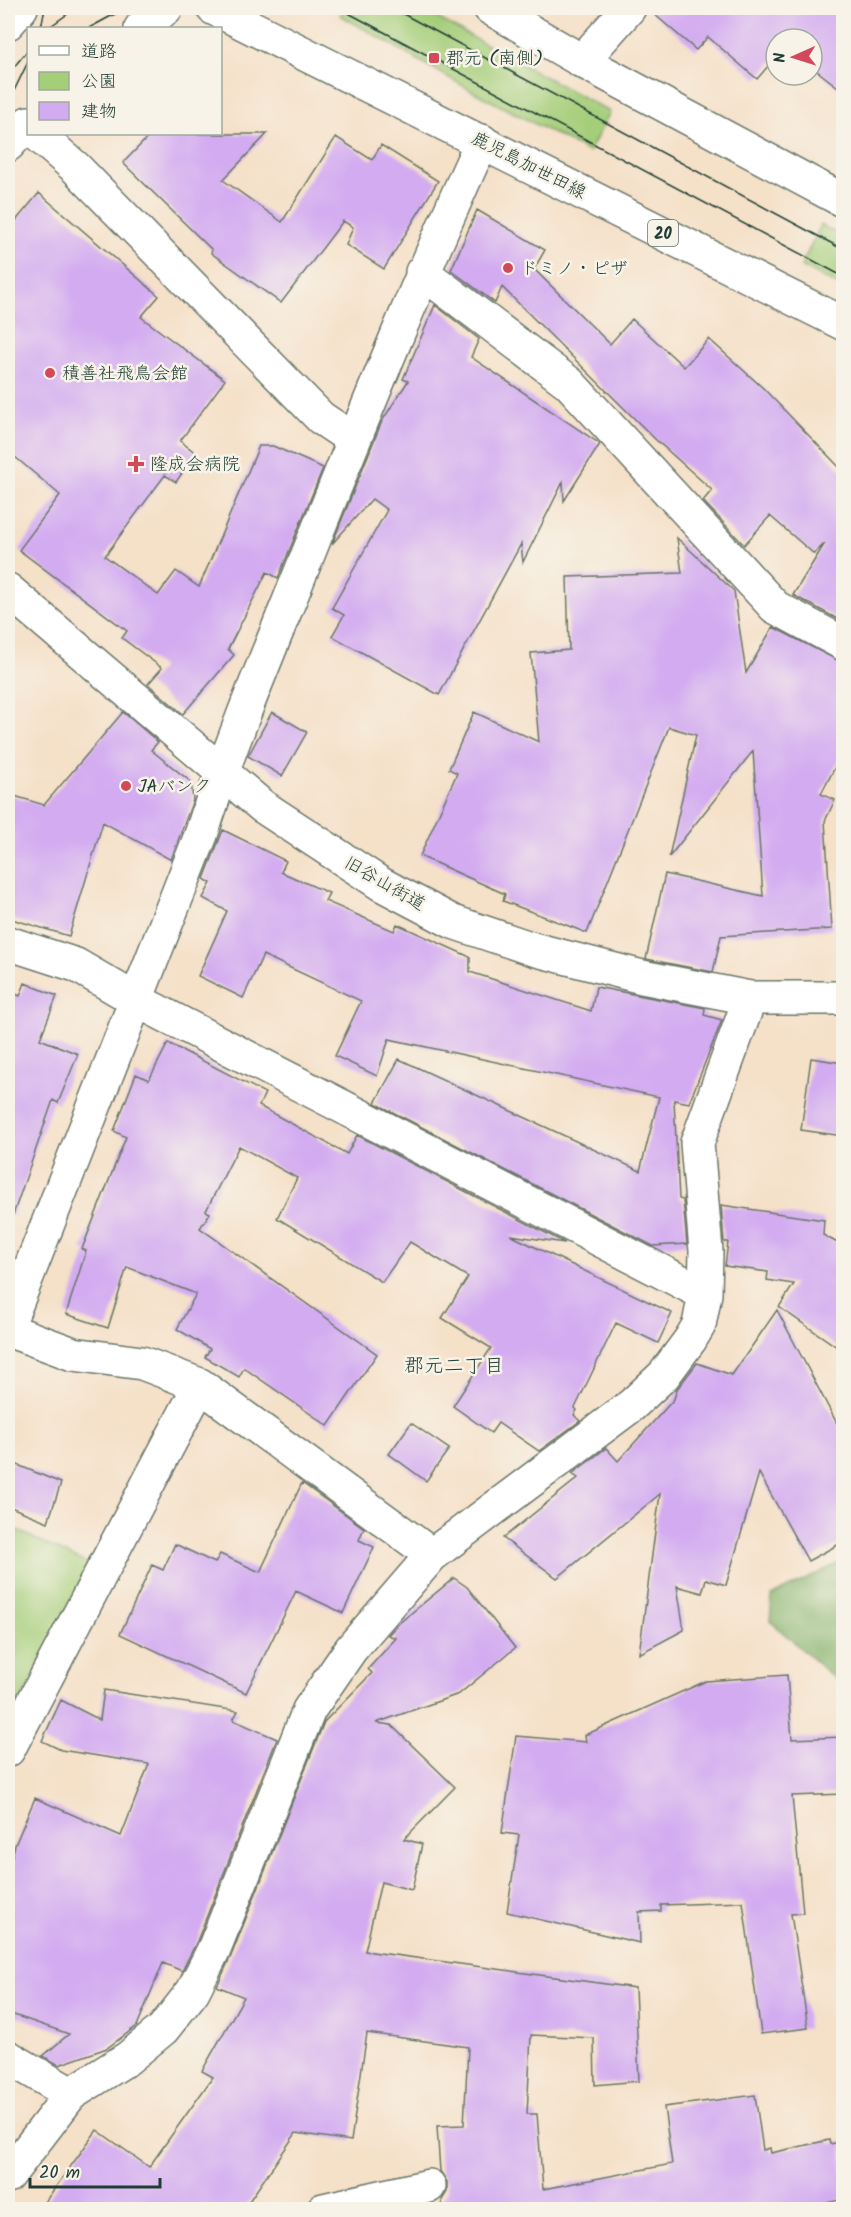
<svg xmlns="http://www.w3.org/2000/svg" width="851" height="2217" font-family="Kalam,'Klee One',sans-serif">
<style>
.green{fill:#a5ce79;stroke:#628656;stroke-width:1.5}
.forest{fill:#84b169;stroke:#52774e;stroke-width:1.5}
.building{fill:#d3abf1}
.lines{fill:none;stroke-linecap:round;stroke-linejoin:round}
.minor-casing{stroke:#6a7668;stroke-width:36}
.tertiary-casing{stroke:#6a7668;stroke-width:36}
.primary-casing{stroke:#6a7668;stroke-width:36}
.minor{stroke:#fff;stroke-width:33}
.tertiary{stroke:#fff;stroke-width:33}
.primary{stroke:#fff;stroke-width:33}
.tram{stroke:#1f3d34;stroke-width:1.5}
.poi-dot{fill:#d1495b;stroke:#f7f3e8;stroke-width:2}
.labels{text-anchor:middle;stroke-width:5;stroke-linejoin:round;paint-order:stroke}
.shield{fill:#f7f3e8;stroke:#60746a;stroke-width:1.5}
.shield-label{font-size:16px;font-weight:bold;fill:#1f3d34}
.poi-label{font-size:18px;fill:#1f3d34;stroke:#f7f3e8;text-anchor:start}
.street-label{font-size:18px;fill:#1f3d34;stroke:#f7f3e8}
.neighbourhood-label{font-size:20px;fill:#1f3d34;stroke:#f7f3e8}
</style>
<rect width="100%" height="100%" fill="#f7f3e8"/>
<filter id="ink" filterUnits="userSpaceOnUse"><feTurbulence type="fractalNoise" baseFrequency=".0167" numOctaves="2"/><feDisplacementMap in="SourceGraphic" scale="12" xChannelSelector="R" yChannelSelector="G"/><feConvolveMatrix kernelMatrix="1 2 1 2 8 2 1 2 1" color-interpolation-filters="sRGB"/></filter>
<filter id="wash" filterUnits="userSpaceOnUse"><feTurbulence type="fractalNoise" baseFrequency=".008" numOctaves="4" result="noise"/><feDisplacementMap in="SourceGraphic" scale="24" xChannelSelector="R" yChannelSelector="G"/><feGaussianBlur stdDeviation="1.35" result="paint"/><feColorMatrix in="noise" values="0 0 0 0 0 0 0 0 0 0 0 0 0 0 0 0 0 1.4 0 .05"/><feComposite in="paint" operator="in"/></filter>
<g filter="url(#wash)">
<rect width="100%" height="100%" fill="#f5e0c8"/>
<!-- green -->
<path class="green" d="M345,8h74l191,104 -21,40 -115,-60 -134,-77z
M821,225l22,12v51l-42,-22z
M8,1526l82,39 -82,161z"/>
<!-- forest -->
<path class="forest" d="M843,1561h1l-1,125 -73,-65 2,-25z"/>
<g id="blocks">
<!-- building -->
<path class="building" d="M647,8h196v83l-31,-24v-28h-36v18l-19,22 -49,-42 -12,13z
M151,134h116l-44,46 59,42 54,-85 36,23 9,-15 57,36 -54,88 -38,-24 7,-18 -10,-6 -62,82 -70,-50 1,-3 -89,-87z
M39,193l120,103 -18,21 84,63 -45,61 16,12 -20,29 -11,-7 -60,81 53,39 18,-24 23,16 60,-141h14l50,22 -45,110 -11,-6 -39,77 6,6 -51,59 -35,-30 14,-16 -40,-30 5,-7 -108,-81 41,-55 -52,-44v-221z
M477,210l68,40 -11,19 76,75 22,-25 52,48 25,-28 54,49 80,83v151l-50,-27 32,-52 -11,11 -44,-38 -26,29 -41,-44 9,-11 -56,-50 -154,-153 -7,16 -44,-33z
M435,305l44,34 -8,18 129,87 -36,57 -1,-19 -40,80 -2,-18 -82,151 -107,-59 12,-21 -12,-7 55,-98 -15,-11 -40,45 50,-123 26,-40 -5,-2z
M677,538l57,53 12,82 27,-46 70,36v89l-22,42 14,6 -10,21 7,108 -111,7 -8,36 -67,-13 19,-85 98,22 -10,-145 -84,106 27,-122 -27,-8 -82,206 -84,-32 2,-7 -85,-38 37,-83 -8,-4 25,-57 65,30 -8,-89 38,-3 -2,-73 115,-4z
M123,712l35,30 -7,8 40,32 2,18 -22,60 -68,-38 -34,114 -61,-18v-124l36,11z
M272,712l35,20 -25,44 -34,-20z
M223,830l63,31 -5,11 48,21 -4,8 69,30 3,-7 73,33v15l121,39 5,-24 109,21 -1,7 18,5 -33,83 -15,-3 5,99 4,1 4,44 -34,2 -278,-143 24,-44 241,112 19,-74 -270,-58 -12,37 -42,-20 26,-55 -98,-46 -20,43 -45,-22 29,-65 -24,-13 8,-15 -7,-4z
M25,983l32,13 -17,43 38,15 -20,49 -5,-3 -40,115 -5,-1v-223l12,5z
M168,1043l97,50 -6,13 88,48 10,-19 208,108 -55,-8 162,78 -14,30 -42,-20 -41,85 2,2 -3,5 6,6 -41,30 -41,-28 -7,10 -38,-27 38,-58 -49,-30 26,-41 -58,-35 -28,40 -105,-64 20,-40 -58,-32 -33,65 4,2 -10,15 177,126 -49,72 -84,-58 -5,9 -34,-20 5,-8 -33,-20 19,-35 -69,-27 -19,61 -42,-14 20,-63 -4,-2 44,-112 -12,-6 22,-57 13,6z
M811,1058l32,5v73l-42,-6z
M721,1205l103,15 -1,15 20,11v105l-64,-44 15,-23 -27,-4 1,-8 -43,-6 3,-24h-4z
M777,1310l66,125v107l-35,19 -49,-88 -33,112 -20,-6 -4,14 -25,-7 7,44 -45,24 21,-160 -103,84 -54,-40 75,-60 -6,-4 34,-26 12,13 56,-62 3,-10 20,-26 35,12z
M411,1423l38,26 -23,32 -37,-27z
M8,1461l53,22 -13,39 -40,-16z
M302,1483l62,45 -5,12 15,7 -31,66 -47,-22 -50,102 -126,-59 32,-69 11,5 12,-26 40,19 5,-9 40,18z
M454,1578l13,9 48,61 -56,46 -83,29 15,2 64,62 -51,52 18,5 -10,46 -31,-8 -16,69 270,37 4,93 -44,4 -1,-47 -63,-3 -4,79h10l6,75 129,-25 -8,-57 91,-12 8,55 7,-2 1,5 58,-13 1,4 13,-3v58l-45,11h-355l-1,-10 5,-8v-10l-7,-11 -3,-45 27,-1 4,-78 -101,-14 -16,108 -55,-8 -53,77h-204l58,-80 52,37 64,-90 -11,-6 42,-74 -27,-11 14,-30 93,-234 48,-49 -4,-4 28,-31 -8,-3 10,-11z
M787,1675l5,64 51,-2v57l-51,2 11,117 -12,1 17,114 -47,6 -18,-132 -82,3v6l-22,1 1,31 -133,-31 12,-77 -17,-2 14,-97 70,6 -1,-7 121,-54z
M104,1690l134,21 -5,9 44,19 -80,202 -15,30 -19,-8 -26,63 -30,22 -48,17 -16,-9 26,-22 -61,-21v-142l7,-26 20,-47 86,38 28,-72 -88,-14 -19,-9 19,-41 39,20z"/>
</g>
</g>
<g filter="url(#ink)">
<use href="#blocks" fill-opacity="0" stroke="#6a7668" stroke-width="1.5"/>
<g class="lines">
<!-- minor casing -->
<g class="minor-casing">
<path id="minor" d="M582,61l47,-53
M37,134l39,34 245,250 33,22
M422,272l147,111 206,224 69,37
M8,590l254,216 119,78 72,38 80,27 109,28 108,21h94
M8,943l68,22 60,35 569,294
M8,1325l193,-490c31,-98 72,-193 110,-288 55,-137 110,-273 171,-406
M8,1330l65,24 69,9 58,22 232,170
M8,1750l192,-365
M8,2057l63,37
M8,2176l63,-82 57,-36 35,-29 30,-38 21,-42 95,-239 42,-61 81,-94 200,-150 32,-30 26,-35 9,-15 6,-31 1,-43 -9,-108 53,-145
M323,2210l106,-24"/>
</g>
<!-- tertiary casing -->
<g class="tertiary-casing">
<path id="tertiary" d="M8,23l13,-15
M141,28l25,-20
M8,145l20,-22"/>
</g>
<!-- primary casing -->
<g class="primary-casing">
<path id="primary" d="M213,8l631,316
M490,8l92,53 262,140"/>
</g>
<!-- minor -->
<use href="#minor" class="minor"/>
<!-- tertiary -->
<use href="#tertiary" class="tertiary"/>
<!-- primary -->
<use href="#primary" class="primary"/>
<!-- tram -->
<path class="tram" d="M339,8l505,269
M392,8l452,242
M41,28l4,-20
M48,28l28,-20
M89,28l37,-20
M8,39l7,-31
M8,74l20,-24
M8,103l20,-41"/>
</g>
</g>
<!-- markers -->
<g class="poi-dot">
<rect x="428" y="52" width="12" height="12" rx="3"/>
<circle cx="508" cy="268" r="6"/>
<circle cx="50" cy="373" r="6"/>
<path d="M133 455h6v6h6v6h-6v6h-6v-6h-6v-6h6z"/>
<circle cx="126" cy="786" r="6"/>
</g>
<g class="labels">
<!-- shield labels -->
<rect class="shield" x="648" y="220" width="30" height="26" rx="4.5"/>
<g class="shield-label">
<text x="663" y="239">20</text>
</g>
<!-- poi labels -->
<g class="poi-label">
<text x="446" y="64">郡元 (南側)</text>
<text x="520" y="274">ドミノ・ピザ</text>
<text x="62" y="379">積善社飛鳥会館</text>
<text x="150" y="470">隆成会病院</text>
<text x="138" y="792">JAバンク</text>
</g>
<!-- street labels -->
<g class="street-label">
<text transform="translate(529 165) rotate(27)" y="6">鹿児島加世田線</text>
<text transform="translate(385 883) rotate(30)" y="6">旧谷山街道</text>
</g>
<!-- neighbourhood labels -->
<g class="neighbourhood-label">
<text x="454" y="1372">郡元二丁目</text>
</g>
</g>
<!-- margin -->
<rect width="851" height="2217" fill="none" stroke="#f7f3e8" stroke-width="30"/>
<!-- legend -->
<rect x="27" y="27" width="195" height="108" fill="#f7f3e8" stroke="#a1aaa0" stroke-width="1.5"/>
<rect x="39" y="46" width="30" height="9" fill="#ffffff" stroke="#a1aaa0" stroke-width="1.5"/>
<text x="81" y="57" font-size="18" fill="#1f3d34">道路</text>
<rect x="39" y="72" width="30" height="18" fill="#a5ce79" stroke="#a1aaa0" stroke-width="1.5"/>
<text x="81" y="87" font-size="18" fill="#1f3d34">公園</text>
<rect x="39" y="102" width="30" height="18" fill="#d3abf1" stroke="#a1aaa0" stroke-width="1.5"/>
<text x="81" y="117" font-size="18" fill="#1f3d34">建物</text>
<!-- north arrow -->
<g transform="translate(794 57) rotate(267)"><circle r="28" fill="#f7f3e8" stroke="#a1aaa0" stroke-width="1.5"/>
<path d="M0-4.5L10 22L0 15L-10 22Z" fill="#d1495b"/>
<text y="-9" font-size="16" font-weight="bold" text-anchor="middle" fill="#1f3d34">N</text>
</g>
<!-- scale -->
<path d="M30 2178v9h130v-9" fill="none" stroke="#1f3d34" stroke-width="3"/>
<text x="39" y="2178" font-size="18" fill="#1f3d34" stroke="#f7f3e8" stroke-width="4.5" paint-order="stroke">20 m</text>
</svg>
